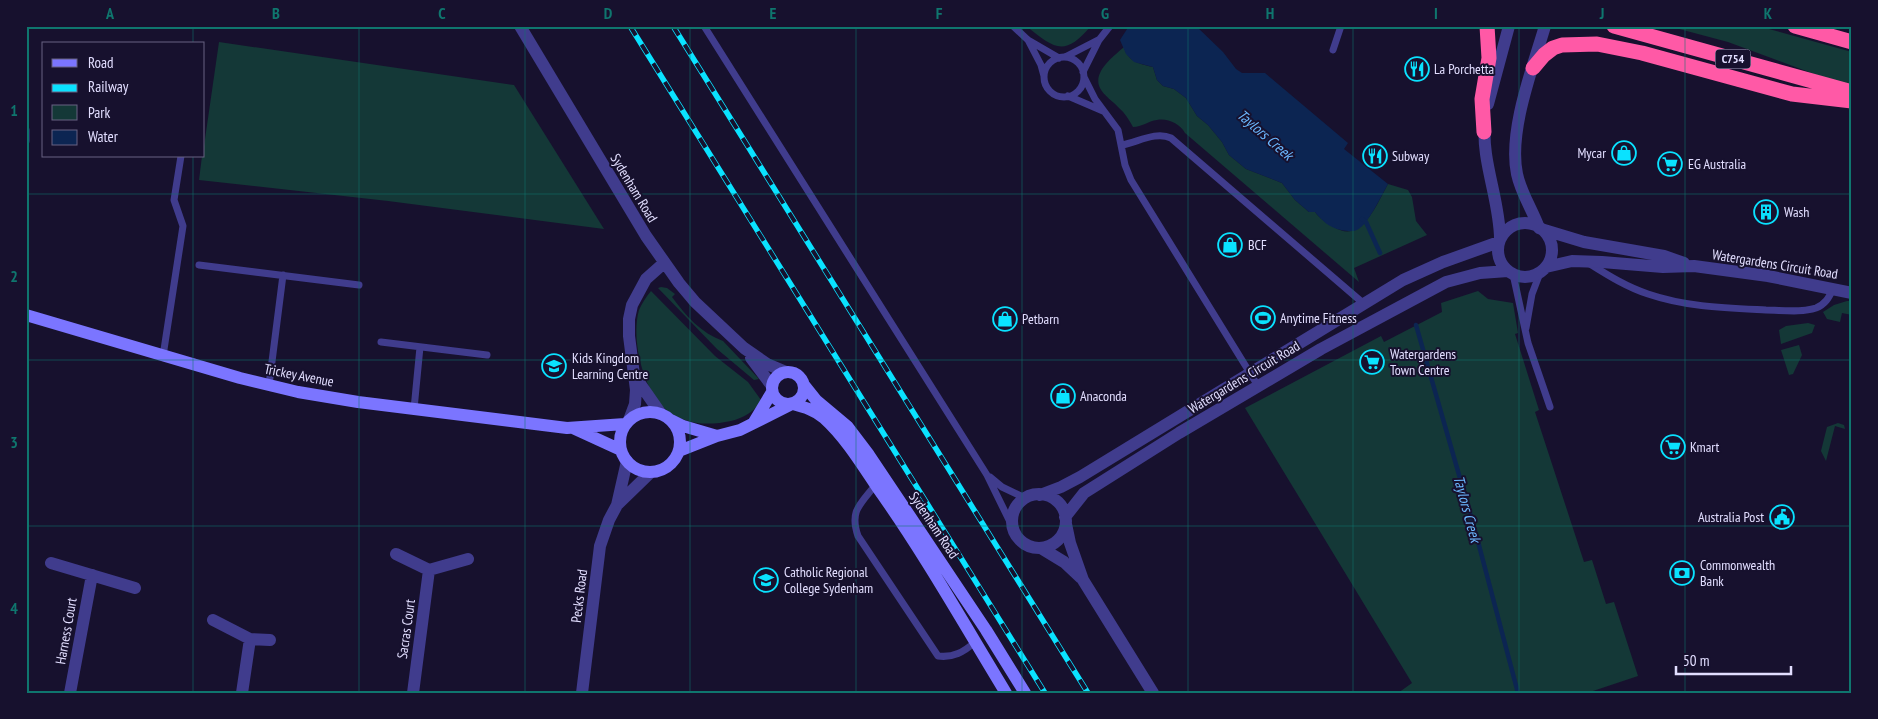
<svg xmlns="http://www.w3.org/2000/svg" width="1878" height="719" font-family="'PT Sans Narrow',sans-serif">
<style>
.green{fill:#143837}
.water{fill:#0c2552}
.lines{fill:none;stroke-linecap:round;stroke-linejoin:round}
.stream{stroke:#0c2552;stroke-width:4.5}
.lane{stroke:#403c8d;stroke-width:7}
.street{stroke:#403c8d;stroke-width:12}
.secondary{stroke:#7b75ff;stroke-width:12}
.highway{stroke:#ff59a6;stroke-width:15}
.rail-casing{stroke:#0ae2ff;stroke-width:5.5}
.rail{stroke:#17112e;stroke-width:4;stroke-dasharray:11;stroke-linecap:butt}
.grid{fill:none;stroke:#0f766e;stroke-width:1;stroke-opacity:0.55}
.labels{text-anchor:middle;stroke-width:4;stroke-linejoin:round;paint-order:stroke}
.shield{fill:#17112e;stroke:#a5a0c0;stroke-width:1}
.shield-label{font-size:12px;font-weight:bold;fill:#e2deff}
.poi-label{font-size:14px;fill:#e2deff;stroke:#17112e;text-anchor:start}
.street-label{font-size:14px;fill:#e2deff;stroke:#17112e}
.water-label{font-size:15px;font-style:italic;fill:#6cb8ff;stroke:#17112e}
.neatline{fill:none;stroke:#0f766e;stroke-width:2}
.grid-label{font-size:16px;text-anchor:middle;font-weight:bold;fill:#0f766e}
</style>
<rect width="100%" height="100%" fill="#17112e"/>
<!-- green -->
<path class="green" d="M1026,26h65c-27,32 -37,22 -65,0z
M1668,26h90l94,26v33l-35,-10 -89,-33z
M219,42l295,43 90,144 -216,-28 -189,-21 3,-24h2v-10z
M1124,47c4,15 16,17 29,20l4,13 6,6 11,3 12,9 11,18 11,9 14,17 7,13 17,14 36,14 13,17 14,12h6c5,7 12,11 19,15 28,18 43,-24 54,-43l20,6 4,7 4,24 11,14 -73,33 5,14 -174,-149c-5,-9 -17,-15 -28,-13 -9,1 -15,7 -24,7 -4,-7 -8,-14 -14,-19 -5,-6 -16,-13 -19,-20 -8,-16 14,-32 24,-41z
M661,287l6,1 8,6 -3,3c14,19 29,36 51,44l36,38 -5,1 -37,-31 -59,-61z
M651,291l64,65 33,26 13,18c-5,11 -18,18 -30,21 -24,5 -49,4 -68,-14 -21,-21 -32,-69 -24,-97 3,-7 7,-13 12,-19z
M1478,291l10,8 25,4 5,30 -3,1 24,76 -4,2 49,150 8,-2 14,44 8,-2 24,74 -51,17h-189l14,-10 -167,-275 136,-72 3,6 58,-30 -1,-9z
M1847,301h5v14l-10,-2 -2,9 -13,-3 -4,-7 11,-7z
M1808,323l7,2 -3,8 -31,11 -2,-14 7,-4z
M1799,345l3,10 -9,19 -4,1 -8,-25z
M1838,423l6,2 1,4 -10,-3 -9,35 -5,-10 6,-24z"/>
<!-- water -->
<path class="water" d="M1129,26h67l27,26 13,17 6,4h23l83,70 -4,6 44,35c-7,12 -20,41 -31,46 -5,2 -11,1 -16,0 -11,-2 -19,-9 -26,-18h-6l-14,-12 -13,-17 -36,-14 -17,-14 -7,-13 -14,-17 -11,-9 -11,-18 -12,-9 -11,-3 -6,-6 -4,-13 -19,-5 -8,-8 -6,-14z"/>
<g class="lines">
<!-- stream -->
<path class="stream" d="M1362,219l4,3 14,31
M1416,325l60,209 42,159"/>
<!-- lane -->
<path class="lane" d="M704,26l283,449 25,51
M1013,26l15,14 31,18
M1028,40l13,25 3,11
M1333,50l8,-24
M1065,57l33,-17
M1044 77a20 20 0 1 1 40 0a20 20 0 1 1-40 0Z
M1083,72l16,-32 11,-14
M1084,77l11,22 23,31 7,35 6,15 127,206
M1068,96l35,15
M26,130v11
M1122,145c16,-3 34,-14 49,-7l192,165
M1590,264c19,12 37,23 58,30 38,13 78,14 118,16 15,0 35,3 50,-2 10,-4 13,-11 17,-19
M199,265l160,20
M1513,274l15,69 22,64
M1526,328l6,-34 8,-21
M381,342l106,13
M163,356l20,-130 -9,-26 7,-44
M269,385l14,-110
M414,409l6,-62
M990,477l12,10 23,11
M876,484c-15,20 -27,26 -18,52l80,120c15,2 26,-4 37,-14"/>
<!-- street -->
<path class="street" d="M520,26l126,210 33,47 16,19 49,46 23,16 19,8
M1488,104l21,-78
M1485,123c-4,37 15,78 15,116
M1498 250a27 27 0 1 1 54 0a27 27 0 1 1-54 0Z
M1539,228c-7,-19 -18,-35 -22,-54 -9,-43 16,-107 28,-148
M1541,229l43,13 80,14 20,7
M1546,267l26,-6 30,1 61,5 31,-1 74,10 84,17
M751,358l21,28
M636,378l25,36
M629,420l6,-16 1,-14 -7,-54v-17l3,-14 14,-26 18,-16
M1012 521a27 27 0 1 1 54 0a27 27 0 1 1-54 0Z
M1040,495l21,-8 19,-10 323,-197 40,-18 56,-20
M617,505l34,-33
M1065,517l19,-24 95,-60 142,-84 125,-67 34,-9 28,-2
M1066,524l4,19 13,37 70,113
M1041,548l23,14 17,16
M396,554l33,16 39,-11
M51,563l84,25
M213,620l37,19 20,1
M70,693l22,-118
M242,693l8,-54
M413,693l16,-123
M582,693l18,-147 9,-26 8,-15 10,-44"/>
<!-- secondary -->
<path class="secondary" d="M26,315l214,63 58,14 60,10 209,26 58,-4
M772 388a16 16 0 1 1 32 0a16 16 0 1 1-32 0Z
M804,385l12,15 31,26 22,29 117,175 39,63
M793,404c11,3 22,6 31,14 21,19 37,45 53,69 47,66 87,137 129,206
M620 442a30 30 0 1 1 60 0a30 30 0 1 1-60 0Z
M671,420l12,6 34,10
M754,422l18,-30
M573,428l48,22
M679,451l38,-15 23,-6 50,-25"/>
<!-- highway -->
<path class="highway" d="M1614,26l238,66
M1795,26l57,16
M1533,68l11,-13 9,-7 9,-3 35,-1 45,9 150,41 60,7
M1484,132l-2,-33 7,-41 -2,-32"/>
<!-- rail casing -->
<g class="rail-casing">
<path id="rail" d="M630,26l415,667
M673,26l415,667"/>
</g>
<!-- rail -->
<use href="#rail" class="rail"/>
</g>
<!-- grid -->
<path class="grid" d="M193,26v18M359,26v667M525,26v667M690,26v667M856,26v667M1022,26v667M1188,26v667M1353,26v667M1519,26v667M1685,26v667M193,156v537M26,194h1826M26,360h1826M26,526h1826"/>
<!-- icons -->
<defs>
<g id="restaurant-ring" transform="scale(1.25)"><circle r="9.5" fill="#17112e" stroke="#0ae2ff" stroke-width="1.5"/><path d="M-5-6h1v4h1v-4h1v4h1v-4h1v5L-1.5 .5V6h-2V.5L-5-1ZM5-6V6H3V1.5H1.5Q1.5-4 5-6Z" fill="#0ae2ff"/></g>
<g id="shop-ring" transform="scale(1.25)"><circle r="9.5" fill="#17112e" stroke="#0ae2ff" stroke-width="1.5"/><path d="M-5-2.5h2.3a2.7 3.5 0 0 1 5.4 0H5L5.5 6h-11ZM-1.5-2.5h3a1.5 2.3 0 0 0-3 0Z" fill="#0ae2ff"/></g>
<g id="supermarket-ring" transform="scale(1.25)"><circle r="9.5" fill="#17112e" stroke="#0ae2ff" stroke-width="1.5"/><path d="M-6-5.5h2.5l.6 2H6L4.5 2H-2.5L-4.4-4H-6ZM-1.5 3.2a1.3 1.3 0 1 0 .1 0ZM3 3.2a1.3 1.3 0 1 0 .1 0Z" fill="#0ae2ff"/></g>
<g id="building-ring" transform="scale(1.25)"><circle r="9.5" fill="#17112e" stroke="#0ae2ff" stroke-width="1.5"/><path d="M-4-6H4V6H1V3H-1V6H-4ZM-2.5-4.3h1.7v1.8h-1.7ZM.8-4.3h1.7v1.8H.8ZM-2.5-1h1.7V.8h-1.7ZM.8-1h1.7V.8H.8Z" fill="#0ae2ff"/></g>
<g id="stadium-ring" transform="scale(1.25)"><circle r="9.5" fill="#17112e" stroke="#0ae2ff" stroke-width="1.5"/><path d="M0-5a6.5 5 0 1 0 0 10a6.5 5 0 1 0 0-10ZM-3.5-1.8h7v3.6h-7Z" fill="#0ae2ff"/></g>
<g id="school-ring" transform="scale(1.25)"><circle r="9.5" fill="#17112e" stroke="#0ae2ff" stroke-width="1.5"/><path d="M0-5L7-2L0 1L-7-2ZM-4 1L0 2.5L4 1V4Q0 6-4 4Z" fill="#0ae2ff"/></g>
<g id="civic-ring" transform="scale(1.25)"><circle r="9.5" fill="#17112e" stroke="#0ae2ff" stroke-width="1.5"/><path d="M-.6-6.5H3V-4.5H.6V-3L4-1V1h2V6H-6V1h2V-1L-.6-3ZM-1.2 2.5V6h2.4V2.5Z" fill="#0ae2ff"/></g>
<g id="bank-ring" transform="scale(1.25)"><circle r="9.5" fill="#17112e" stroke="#0ae2ff" stroke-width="1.5"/><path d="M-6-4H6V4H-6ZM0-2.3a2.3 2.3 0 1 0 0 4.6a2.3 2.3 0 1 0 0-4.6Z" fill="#0ae2ff"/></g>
</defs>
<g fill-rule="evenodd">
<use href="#restaurant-ring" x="1417" y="69"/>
<use href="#shop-ring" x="1624" y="153"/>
<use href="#restaurant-ring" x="1375" y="156"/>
<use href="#supermarket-ring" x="1670" y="164"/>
<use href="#building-ring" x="1766" y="212"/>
<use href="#shop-ring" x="1230" y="245"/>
<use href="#stadium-ring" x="1263" y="318"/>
<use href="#shop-ring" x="1005" y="319"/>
<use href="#supermarket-ring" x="1372" y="362"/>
<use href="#school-ring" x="554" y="366"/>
<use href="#shop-ring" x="1063" y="396"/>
<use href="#supermarket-ring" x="1673" y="447"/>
<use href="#civic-ring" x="1782" y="517"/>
<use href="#bank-ring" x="1682" y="573"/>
<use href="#school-ring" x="766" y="580"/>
</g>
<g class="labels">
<!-- shield labels -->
<rect class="shield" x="1715.5" y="49.5" width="35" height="19" rx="4"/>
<g class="shield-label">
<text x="1733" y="63">C754</text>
</g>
<!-- poi labels -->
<g class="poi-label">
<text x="1434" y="74">La Porchetta</text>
<text x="1606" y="158" text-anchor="end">Mycar</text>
<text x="1392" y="161">Subway</text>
<text x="1688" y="169">EG Australia</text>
<text x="1784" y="217">Wash</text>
<text x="1248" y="250">BCF</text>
<text x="1280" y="323">Anytime Fitness</text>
<text x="1022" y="324">Petbarn</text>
<text x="1390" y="359">Watergardens<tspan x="1390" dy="16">Town Centre</tspan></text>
<text x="572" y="363">Kids Kingdom<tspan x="572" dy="16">Learning Centre</tspan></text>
<text x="1080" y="401">Anaconda</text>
<text x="1690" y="452">Kmart</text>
<text x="1764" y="522" text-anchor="end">Australia Post</text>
<text x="1700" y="570">Commonwealth<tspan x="1700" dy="16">Bank</tspan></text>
<text x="784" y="577">Catholic Regional<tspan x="784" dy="16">College Sydenham</tspan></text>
</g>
<!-- street labels -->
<g class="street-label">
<text transform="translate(634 188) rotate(59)" y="5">Sydenham Road</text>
<text transform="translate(1775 264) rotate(9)" y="5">Watergardens Circuit Road</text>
<text transform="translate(299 375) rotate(11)" y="5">Trickey Avenue</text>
<text transform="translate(1244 377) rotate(-31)" y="5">Watergardens Circuit Road</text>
<text transform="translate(934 525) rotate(56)" y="5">Sydenham Road</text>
<text transform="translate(579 596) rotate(-83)" y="5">Pecks Road</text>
<text transform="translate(406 629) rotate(-82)" y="5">Sacras Court</text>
<text transform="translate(66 631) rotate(-80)" y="5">Harness Court</text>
</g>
<!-- water labels -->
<g class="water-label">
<text transform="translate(1265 135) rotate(41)" y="5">Taylors Creek</text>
<text transform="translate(1467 509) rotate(75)" y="5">Taylors Creek</text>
</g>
</g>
<!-- border -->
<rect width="1878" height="719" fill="none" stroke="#17112e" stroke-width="55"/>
<!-- legend -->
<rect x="42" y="42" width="162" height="115" fill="#17112e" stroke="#686382"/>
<rect x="52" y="59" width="25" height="8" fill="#7b75ff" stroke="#686382"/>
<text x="88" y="68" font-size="15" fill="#e2deff">Road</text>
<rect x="52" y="84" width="25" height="8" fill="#0ae2ff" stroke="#686382"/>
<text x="88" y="92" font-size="15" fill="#e2deff">Railway</text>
<rect x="52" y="105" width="25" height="15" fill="#143837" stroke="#686382"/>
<text x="88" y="118" font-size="15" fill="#e2deff">Park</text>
<rect x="52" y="130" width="25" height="15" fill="#0c2552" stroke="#686382"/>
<text x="88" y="142" font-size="15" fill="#e2deff">Water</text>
<!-- scale -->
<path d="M1676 666v8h115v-8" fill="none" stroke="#e2deff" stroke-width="2.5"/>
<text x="1683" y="666" font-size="15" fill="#e2deff" stroke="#17112e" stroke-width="4" paint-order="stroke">50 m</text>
<rect x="28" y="28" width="1822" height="664" class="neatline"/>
<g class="grid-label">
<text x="110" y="19">A</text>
<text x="276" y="19">B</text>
<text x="442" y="19">C</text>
<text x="608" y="19">D</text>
<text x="773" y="19">E</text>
<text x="939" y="19">F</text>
<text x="1105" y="19">G</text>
<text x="1270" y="19">H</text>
<text x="1436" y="19">I</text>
<text x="1602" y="19">J</text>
<text x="1768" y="19">K</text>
<text x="14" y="116">1</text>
<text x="14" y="282">2</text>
<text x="14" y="448">3</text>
<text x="14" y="614">4</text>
</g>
</svg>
